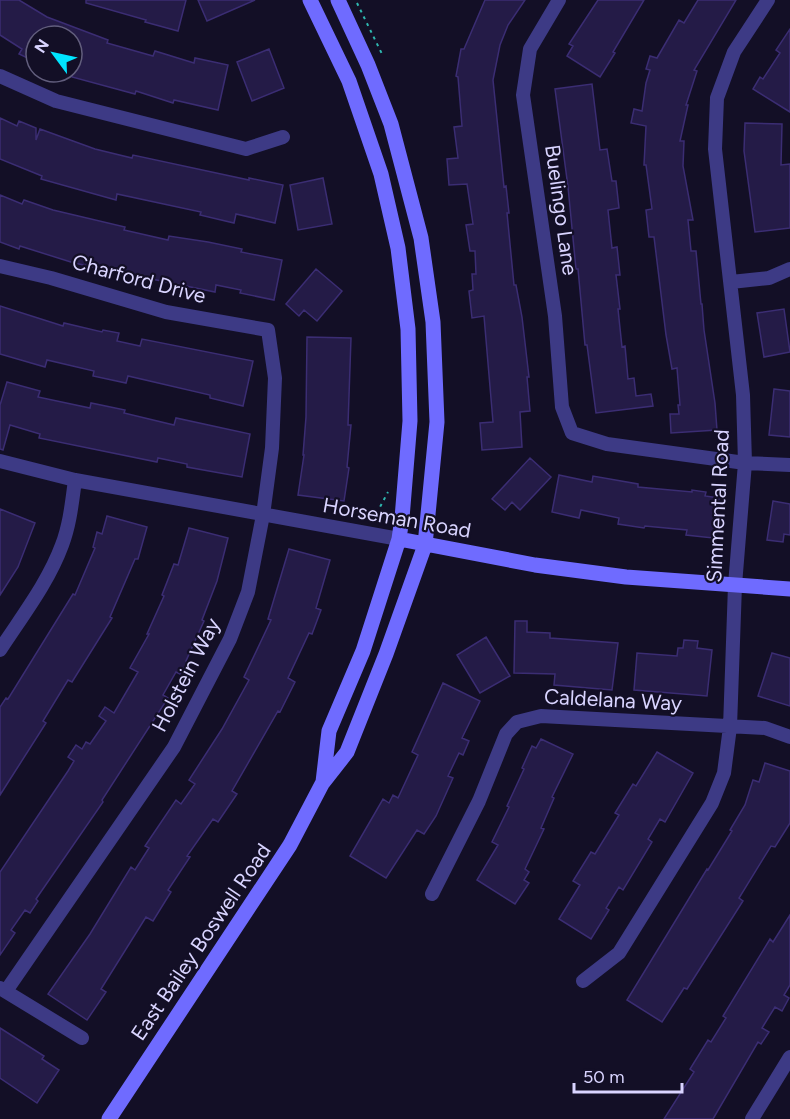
<svg xmlns="http://www.w3.org/2000/svg" width="790" height="1119" font-family="Figtree,sans-serif">
<style>
.building{fill:#241b47;stroke:#3b2d73;stroke-width:1.5}
.lines{fill:none;stroke-linecap:round;stroke-linejoin:round}
.path{stroke:#2fb8b0;stroke-width:2;stroke-dasharray:3 4.5;stroke-linecap:butt}
.street{stroke:#3d3a85;stroke-width:14}
.secondary{stroke:#6f6bff;stroke-width:15}
.labels{text-anchor:middle;stroke-width:4.5;stroke-linejoin:round;paint-order:stroke}
.street-label{font-size:21px;fill:#d9d4ff;stroke:#130f26}
</style>
<rect width="100%" height="100%" fill="#130f26"/>
<!-- building -->
<path class="building" d="M0,0h19l28,17 61,23 -1,3 46,13 2,-5 39,12 1,-5 33,7 -10,45 -44,-10 -1,3 -37,-12 -1,3 -63,-17v-41h-36v26l-17,-8 3,-5 -22,-14z
M86,0h100l-8,31 -33,-9 1,-2 -60,-17z
M198,0h57l-48,21z
M485,0h40l-17,25 -8,20 -7,35 11,107 2,-1 3,27h-2l7,72h2l6,32 7,60h-2l3,34 -10,1 2,35 -40,3 -2,-27 13,-1 -9,-106 -12,2 -3,-27 4,-1 -1,-16h4l-1,-23h-5l-4,-26 7,-1 -6,-40 -18,1 -2,-26 11,-1 -4,-31 8,-1 -4,-49 -2,-1 5,-27h3z
M598,0h46l-31,52 2,1 -15,24 -33,-21 6,-10 -4,-2z
M698,0h38l-42,70 3,1 -11,34h2l-8,36h4l-1,25 10,54h-5l3,31h5l5,53h1l2,26 11,73 2,27 -46,3 -1,-19h9l-1,-9h2l-3,-37 -5,1 -6,-34 -12,-98h-5l-3,-27 6,-1 -6,-44h-2l2,-39 -15,-3 3,-14 8,2 4,-28 4,-13 -4,-1 4,-13 7,2 22,-38 5,3z
M790,29v83l-37,-23 7,-12 3,2 17,-26 -4,-3z
M269,49l15,39 -32,13 -15,-39z
M592,84l8,66 7,-1 5,32h4l3,27 -11,2 4,38 5,-1 3,28h-4l4,34h-2l4,38 3,-1 3,33 6,-1 2,18 15,-2 2,12 -57,7 -9,-68h-2l-7,-76h-2l-8,-82 -13,-98z
M0,118l17,8 2,-5 17,7v12l4,-11 55,20 37,9 1,-3 116,25v-2l34,7 -8,38 -39,-9 -2,9 -34,-8 1,-3 -84,-18 -1,6 -75,-21 1,-3 -42,-17z
M745,123l37,1 -1,41 9,-1v64l-35,4 -11,-81z
M323,178l9,46 -34,6 -8,-45z
M0,195l22,9 2,-4 29,10 72,17 -1,3 44,10 1,-4 39,6 34,7 -1,3 41,8 -8,40 -34,-7 1,-3 -25,-5 -1,7 -141,-29 -54,-17 -1,3 -19,-7z
M316,269l26,22 -25,30 -13,-11 -5,6 -13,-12z
M0,306l63,20 1,-3 38,9 1,-2 16,3 -2,8 23,5 2,-7 111,22 -10,45 -33,-8v-3l-82,-19 -2,7 -33,-7 1,-5 -47,-11 -2,7 -45,-13z
M784,309l6,43 -26,5 -7,-44z
M307,337l44,1 -3,87h3l-4,42 2,1 -5,33 -46,-6 6,-40h-1l3,-38z
M7,382l33,9 -2,6 52,11 1,-5 34,7 -1,3 50,12 2,-7 74,16 -8,43 -55,-10v-3l-29,-6 -1,4 -118,-24 1,-4 -30,-9 -7,25 -3,-1v-44z
M774,389l16,2v46l-21,-2z
M530,458l21,19 -31,33 -8,-8 -7,8 -13,-11z
M559,475l33,7 1,-6 45,8v3l54,5v-2l14,2 -1,4 14,2 -6,40 -27,-3 1,-5 -42,-4 -1,2 -26,-4 1,-6 -38,-8 -2,8 -27,-6z
M773,501l17,3v31l-6,-1 -1,8 -16,-2z
M0,509l35,14 -17,44 -18,28z
M107,516l40,11 -9,32h-3l-25,58 2,1 -40,64 -4,-2 -25,41 3,2 -46,72v-88l6,-9 2,1 65,-105 2,1 20,-47 -2,-1 4,-15 5,2z
M189,528l39,10 -11,43 -15,39 2,1 -18,40 2,1 -8,12 -4,-2 -13,23 5,3 -66,102 1,2 -67,97 2,2 -8,12 -5,-3 -14,20 4,3 -15,22v-83l68,-101 6,-10 -6,-4 8,-12 6,4 4,-7 4,2 16,-23 -7,-5 6,-9 9,6 24,-41 -8,-4 19,-34h-2l17,-38 -2,-1 12,-31 4,1z
M289,549l41,11 -14,48 5,2 -9,24 -3,-1 -21,45 7,4 -15,30 -2,-1 -46,80 5,3 -19,28 -5,-3 -26,37 3,1 -22,33 3,2 -18,29 -7,-4 -45,72 5,3 -19,28 -39,-26 42,-60 41,-67 4,3 14,-22 -4,-2 31,-46 5,4 14,-20 -6,-4 33,-51 27,-49 -5,-3 27,-57 -3,-1z
M515,621h12v11l23,1v5l68,5 -6,47 -58,-5 1,-11 -41,-1z
M486,637l24,39 -30,17 -23,-38z
M684,640l14,1 -1,7 15,2 -5,46 -73,-6 3,-37 40,3 1,-8h5z
M772,653l18,5v48l-32,-10z
M443,683l37,18 -18,37 7,3 -6,14 -4,-2 -11,23 5,2 -17,38 -12,18 -7,-4 -31,48 -36,-22 33,-57 6,4 4,-8 5,3 20,-43 -6,-3z
M541,739l32,15 -21,43 2,1 -13,30 3,1 -19,40 4,3 -5,8 5,3 -14,21 -38,-24 21,-35 -6,-3 17,-35 -2,-1 17,-37 -2,-1 10,-22 4,2z
M657,752l36,21 -28,49 -5,-3 -12,20 4,3 -29,48 -4,-3 -13,21 3,2 -18,29 -32,-20 21,-34 -7,-4 18,-29 4,2 24,-39 -4,-2 18,-29 3,2z
M765,763l25,8v52l-15,24 -4,-1 -32,52 4,3 -56,88 -3,-1 -22,34 -35,-22 80,-131 1,1 24,-39 -2,-1 15,-25 8,-25 6,2z
M790,915v70l-6,10 5,3 -7,13 -7,-4 -13,21 7,4 -8,12 -3,-2 -45,77h-49l30,-47 -4,-3 18,-29 3,2 15,-24 -3,-2 47,-77 3,3z
M0,1028l44,28 -2,3 17,11 -22,33 -37,-25z"/>
<g class="lines">
<!-- path -->
<path class="path" d="M357,3l25,51
M379,514l1,-7 8,-15"/>
<!-- street -->
<path class="street" d="M559,0l-29,49 -7,46 32,221 7,91 10,26 35,11 138,19 45,2
M0,76l56,25 190,48 37,-12
M0,266l51,12 115,34 102,18 7,48 -3,70 -9,67 -15,77 -18,47 -56,108 -168,244
M731,282l38,-4 21,-9
M0,461l75,19 324,59
M0,650c22,-34 48,-67 62,-105 8,-21 10,-43 13,-65
M432,894l47,-93 27,-67 11,-12 24,-6 224,12 25,9
M583,981l36,-28 93,-150 12,-30 6,-46 5,-142 10,-122 -2,-68 -28,-246 2,-51 17,-46 34,-52
M0,988l82,50
M752,1119l38,-62"/>
<!-- secondary -->
<path class="secondary" d="M310,0l39,81 32,93 17,74 10,81 2,92 -8,97 -3,21 -36,112 -34,80 -6,51
M399,539l136,26 91,12 164,12
M109,1119l181,-274 32,-61 25,-32 39,-98 39,-109 12,-123 -4,-100 -12,-84 -30,-114 -23,-59 -30,-65"/>
</g>
<g class="labels">
<!-- street labels -->
<g class="street-label">
<text transform="translate(561 210) rotate(82)" y="7">Buelingo Lane</text>
<text transform="translate(139 279) rotate(15)" y="7">Charford Drive</text>
<text transform="translate(718 506) rotate(-87)" y="7">Simmental Road</text>
<text transform="translate(397 518) rotate(10)" y="7">Horseman Road</text>
<text transform="translate(186 675) rotate(-63)" y="7">Holstein Way</text>
<text transform="translate(613 700) rotate(3)" y="7">Caldelana Way</text>
<text transform="translate(201 942) rotate(-56)" y="7">East Bailey Boswell Road</text>
</g>
</g>
<!-- north arrow -->
<g transform="translate(54 54) rotate(303)"><circle r="28" fill="#130f26" stroke="#625e7d" stroke-width="1.5"/>
<path d="M0-4.5L10 22L0 15L-10 22Z" fill="#00e5ff"/>
<text y="-9" font-size="16" font-weight="bold" text-anchor="middle" fill="#d9d4ff">N</text>
</g>
<!-- scale -->
<path d="M574 1083v9h108v-9" fill="none" stroke="#d9d4ff" stroke-width="3"/>
<text x="583" y="1083" font-size="18" fill="#d9d4ff" stroke="#130f26" stroke-width="4.5" paint-order="stroke">50 m</text>
</svg>
